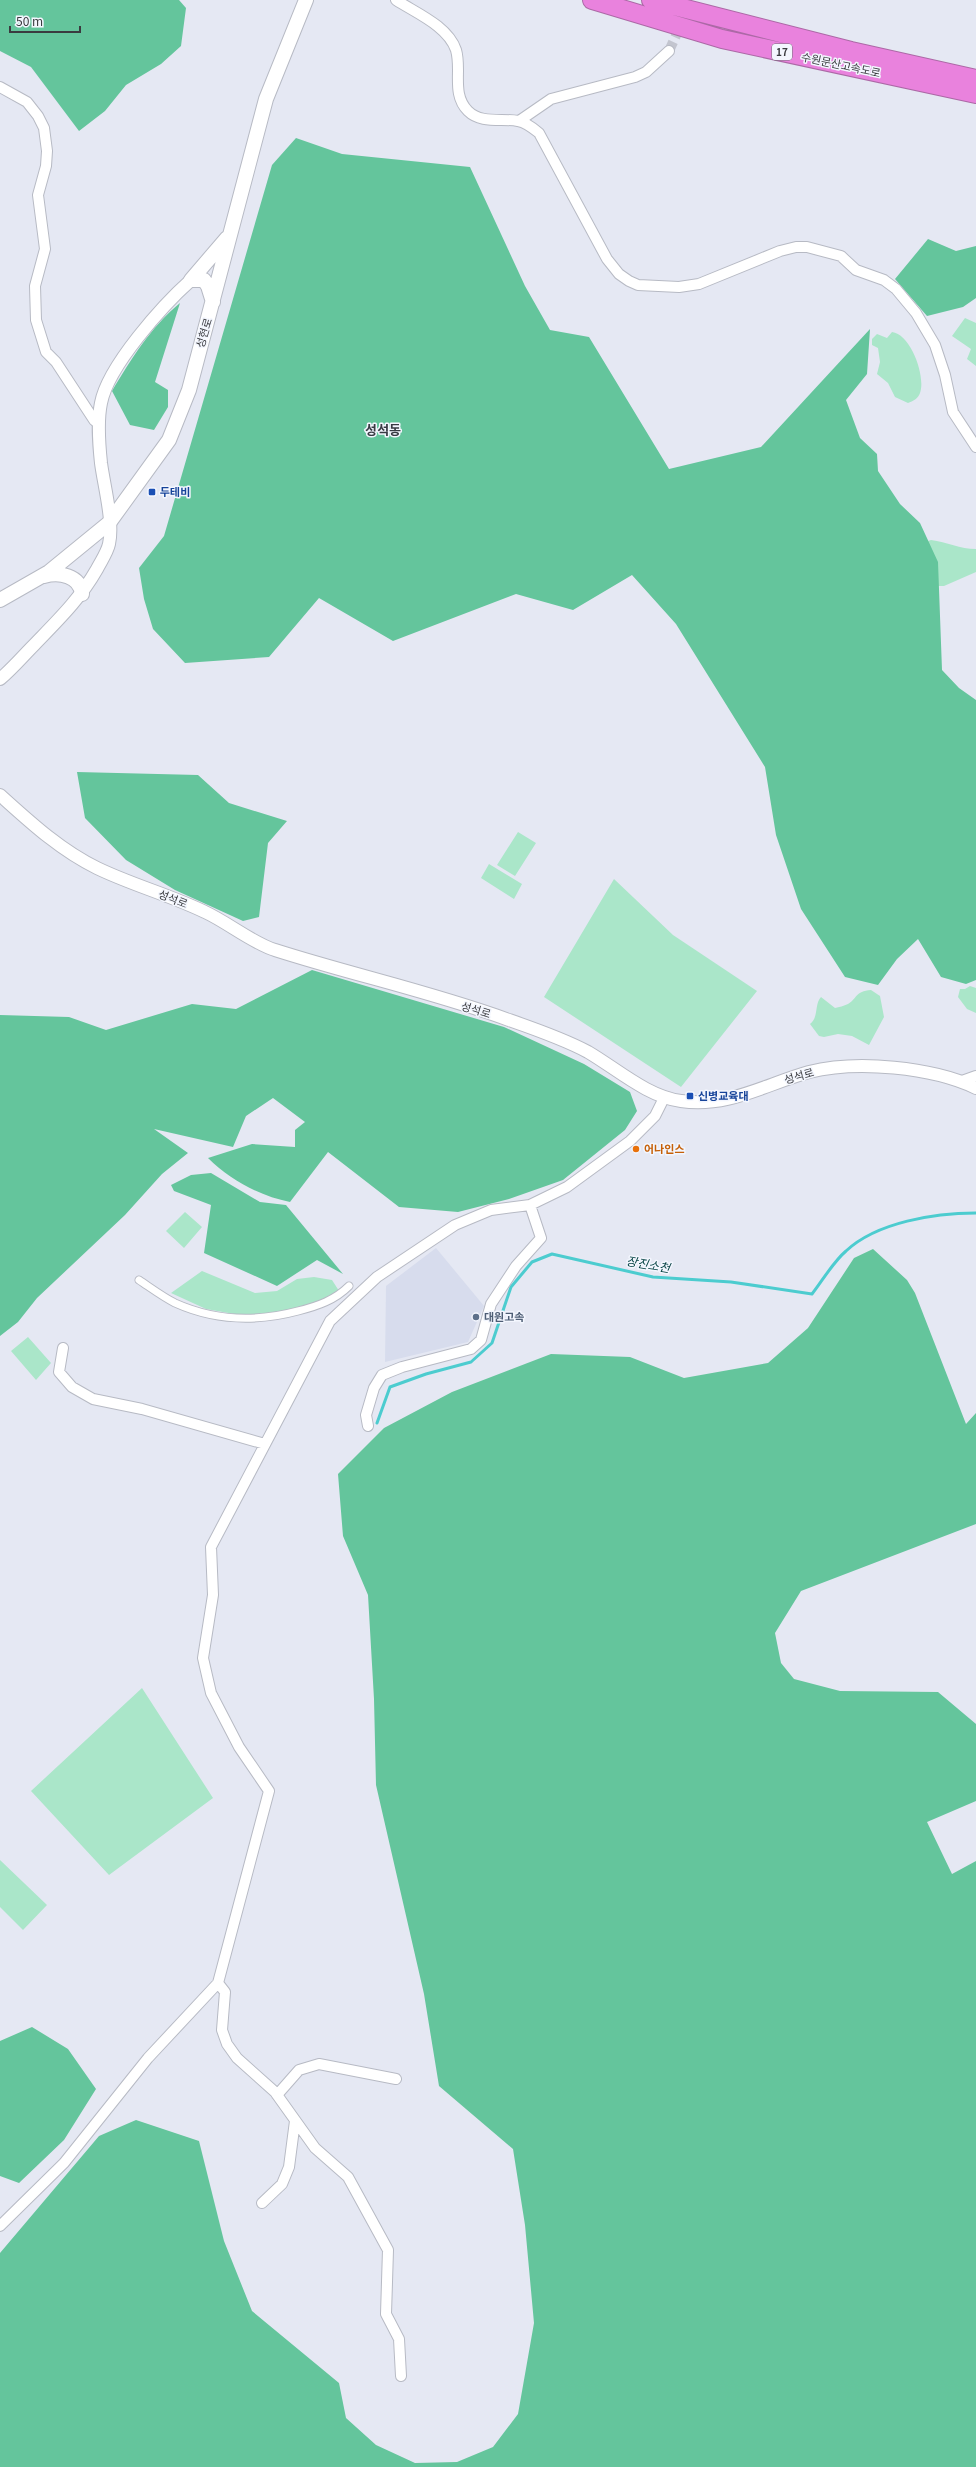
<svg xmlns="http://www.w3.org/2000/svg" width="976" height="2467" font-family="Georgia,'Noto Sans KR',serif">
<style>
.built{fill:#d7dced}
.green{fill:#aae6c9}
.forest{fill:#64c59c}
.lines{fill:none;stroke-linecap:round;stroke-linejoin:round}
.stream{stroke:#4ccccf;stroke-width:3}
.minor-tunnel{stroke:#c3c5cf;stroke-width:10;stroke-dasharray:10 5;stroke-linecap:butt}
.pedestrian-casing{stroke:#b7bac4;stroke-width:9}
.minor-casing{stroke:#b7bac4;stroke-width:12}
.tertiary-casing{stroke:#b7bac4;stroke-width:14}
.secondary-casing{stroke:#b7bac4;stroke-width:16}
.motorway-casing{stroke:#ac69a6;stroke-width:20}
.pedestrian{stroke:#fff;stroke-width:7}
.minor{stroke:#fff;stroke-width:10}
.tertiary{stroke:#fff;stroke-width:12}
.secondary{stroke:#fff;stroke-width:14}
.motorway{stroke:#e982dd;stroke-width:18}
.transit-dot{fill:#1a4fb4;stroke:#f3f6fe;stroke-width:1.5}
.food-dot{fill:#e8710a;stroke:#f3f6fe;stroke-width:1.5}
.service-dot{fill:#5c6f8a;stroke:#f3f6fe;stroke-width:1.5}
.labels{text-anchor:middle;stroke-width:3;stroke-linejoin:round;paint-order:stroke}
.shield{fill:#f3f6fe;stroke:#727378;stroke-width:1}
.shield-label{font-size:10px;font-weight:bold;fill:#3a3b3f}
.street-label{font-size:11px;fill:#3a3b3f;stroke:#f3f6fe}
.transit-label{font-size:11px;font-weight:bold;fill:#164399;stroke:#f3f6fe;text-anchor:start}
.food-label{font-size:11px;font-weight:bold;fill:#c56008;stroke:#f3f6fe;text-anchor:start}
.service-label{font-size:11px;font-weight:bold;fill:#4e5e75;stroke:#f3f6fe;text-anchor:start}
.water-label{font-size:12px;font-style:italic;fill:#084445;stroke:#f3f6fe}
.quarter-label{font-size:13px;font-weight:bold;fill:#383a43;stroke:#f3f6fe}
</style>
<rect width="100%" height="100%" fill="#e5e8f3"/>
<!-- built -->
<path class="built" d="M436,1248l48,58 -16,36 -83,20 1,-76z"/>
<!-- green -->
<path class="green" d="M965,318l11,5v43l-9,-7 4,-10 -19,-13z
M892,332c19,2 34,45 28,61 -2,6 -7,8 -12,10l-13,-6 -7,-14 -11,-9 3,-12 -2,-14 -6,-3v-6l5,-5 10,4z
M931,540c16,2 29,9 45,9v23l-32,14h-8l-14,-43z
M518,832l18,11 -21,33 -18,-11z
M489,864l33,20 -8,15 -33,-21z
M614,879l59,56 84,56 -76,96 -137,-90z
M970,986l6,2v25l-9,-4 -9,-12 2,-8h5z
M871,990l9,6 4,21 -15,28 -17,-9 -14,-2 -14,3 -5,-1 -9,-12c9,-7 4,-19 11,-27l14,11c4,-1 9,-2 13,-4 9,-5 7,-13 23,-14z
M185,1212l17,15 -18,21 -18,-17z
M202,1271l53,22 22,-2 20,-12 17,-2 18,3 9,14 -53,19 -48,2 -34,-6 -35,-16z
M28,1337l23,26 -15,17 -25,-29z
M142,1688l71,110 -104,77 -78,-84z
M0,1860l47,45 -24,25 -23,-23z"/>
<!-- forest -->
<path class="forest" d="M0,0h179l7,8 -5,38 -20,18 -35,21 -21,26 -26,20 -48,-64 -31,-16z
M296,138l46,16 128,13 55,119 25,44 39,7 80,132 92,-22 109,-118 -3,45 -21,26 14,38 17,16 1,17 22,33 20,19 18,39 4,108 17,18 17,12v280l-10,4 -25,-7 -23,-38 -21,20 -19,26 -33,-8 -44,-68 -25,-74 -11,-68 -89,-143 -44,-49 -59,35 -57,-16 -123,47 -74,-43 -50,59 -84,6 -32,-34 -9,-30 -5,-31 25,-32 108,-371z
M928,239l28,12 20,-5v52l-13,9 -36,9 -32,-37z
M180,303l-25,79 13,8v17l-14,23 -24,-5 -18,-34c20,-33 38,-63 68,-88z
M77,772l121,3 31,28 58,18 -19,22 -9,74 -16,4 -68,-31 -49,-30 -41,-42z
M312,970l192,57 80,37 46,28 7,19 -12,19 -62,50 -54,19 -51,13 -59,-5 -71,-55 -38,50c-30,-6 -60,-22 -82,-44l44,-14 43,3v-17l10,-8 -32,-24 -27,18 -13,31 -79,-18 34,24 -26,21 -37,41 -88,83 -19,24 -18,14v-321l69,2 37,13 86,-26 44,5z
M211,1173l49,29 26,3 57,69 -26,-14 -40,26 -73,-33 7,-48 -37,-14 -3,-6 20,-10z
M873,1249l34,31 8,13 51,131 10,-11v111l-175,67 -26,42 6,30 13,16 46,12 98,1 38,32v77l-49,21 25,52 24,-13v606h-976v-214l99,-117 37,-16 63,21 25,100 28,70 87,72 7,35 30,27 39,18 42,-1 36,-15 25,-33 16,-91 -9,-98 -12,-76 -74,-63 -15,-92 -48,-209 -2,-86 -6,-104 -25,-59 -5,-62 46,-46 68,-36 99,-38 79,3 54,21 84,-15 40,-35 46,-70z
M32,2027l36,22 28,40 -32,51 -45,43 -19,-7v-135z"/>
<g class="lines">
<!-- stream -->
<path class="stream" d="M377,1423l13,-36 36,-13 45,-12 21,-19 19,-56 21,-25 20,-8 101,23 78,5 81,12c11,-14 21,-32 34,-43 31,-29 89,-38 130,-38"/>
<!-- minor-tunnel -->
<path class="minor-tunnel" d="M669,51l23,-51"/>
<!-- pedestrian casing -->
<g class="pedestrian-casing">
<path id="pedestrian" d="M139,1280c12,8 24,17 36,23 40,18 82,19 123,8 20,-5 37,-11 51,-25"/>
</g>
<!-- minor casing -->
<g class="minor-casing">
<path id="minor" d="M396,0c20,13 52,26 60,50 6,20 -5,44 12,61 13,13 34,7 50,10 7,1 15,7 21,12l68,126 12,15 10,7 9,4 41,2 20,-3 81,-33 16,-4h11l34,9 15,14 28,10 12,9 20,24 19,32 10,30 8,37 23,35
M0,87l27,15 11,14 6,12 3,23 -1,15 -8,29 7,54 -10,37 1,34 10,32 10,10 38,58 5,4
M519,121l32,-22 84,-22 11,-5 23,-21
M962,1081l14,-5
M63,1348l-4,24 13,15 21,12 49,10 123,35
M368,1426l-2,-11 8,-27 8,-13 20,-8 69,-18 10,-9 10,-36 25,-38 25,-28 -11,-33
M218,1983l7,9 -3,38 5,14 10,14 38,34 40,56 33,29 40,73 -2,64 13,25 2,37
M277,2095l22,-25 20,-6 77,15
M262,2203l20,-19 7,-17 6,-46
M0,2226l64,-63 84,-105 70,-75 51,-192 -30,-44 -28,-54 -8,-35 10,-63 -2,-48 119,-226 47,-44 78,-52 36,-15 39,-5 37,-18 63,-46 25,-25 9,-18"/>
</g>
<!-- tertiary casing -->
<g class="tertiary-casing">
<path id="tertiary" d="M0,679c12,-10 23,-23 34,-34 24,-25 46,-46 63,-76 4,-8 10,-16 12,-25 5,-22 -5,-58 -8,-81 -2,-19 -4,-41 0,-60 7,-37 62,-98 90,-123
M0,795c30,27 60,55 97,73 35,17 73,27 108,44 22,10 49,32 70,38 78,25 158,42 234,70 26,9 55,19 79,32 29,17 60,45 93,49 47,7 85,-17 128,-29 48,-12 123,-5 167,16"/>
</g>
<!-- secondary casing -->
<g class="secondary-casing">
<path id="secondary" d="M213,302l-5,-16 -4,-6h-13l36,-42
M44,576c15,-4 36,-1 38,18
M0,600l49,-28 60,-49 60,-83 20,-50 77,-291 40,-99"/>
</g>
<!-- motorway casing -->
<g class="motorway-casing">
<path id="motorway" d="M592,0l130,39 254,55
M651,0l200,51 125,28"/>
</g>
<!-- pedestrian -->
<use href="#pedestrian" class="pedestrian"/>
<!-- minor -->
<use href="#minor" class="minor"/>
<!-- tertiary -->
<use href="#tertiary" class="tertiary"/>
<!-- secondary -->
<use href="#secondary" class="secondary"/>
<!-- motorway -->
<use href="#motorway" class="motorway"/>
</g>
<!-- markers -->
<g class="transit-dot">
<rect x="148" y="488" width="8" height="8" rx="2"/>
<rect x="686" y="1092" width="8" height="8" rx="2"/>
</g>
<circle class="food-dot" cx="636" cy="1149" r="4"/>
<circle class="service-dot" cx="476" cy="1317" r="4"/>
<g class="labels">
<!-- shield labels -->
<rect class="shield" x="772" y="44" width="20" height="16" rx="3"/>
<g class="shield-label">
<text x="782" y="56">17</text>
</g>
<!-- street labels -->
<g class="street-label">
<text transform="translate(841 65) rotate(12)" y="4">수원문산고속도로</text>
<text transform="translate(204 333) rotate(-73)" y="4">성현로</text>
<text transform="translate(173 899) rotate(21)" y="4">성석로</text>
<text transform="translate(476 1010) rotate(17)" y="4">성석로</text>
<text transform="translate(799 1076) rotate(-16)" y="4">성석로</text>
</g>
<!-- transit labels -->
<g class="transit-label">
<text x="160" y="496">두테비</text>
<text x="698" y="1100">신병교육대</text>
</g>
<!-- food labels -->
<g class="food-label">
<text x="644" y="1153">어나인스</text>
</g>
<!-- service labels -->
<g class="service-label">
<text x="484" y="1321">대원고속</text>
</g>
<!-- water labels -->
<g class="water-label">
<text transform="translate(648 1265) rotate(10)" y="4">장진소천</text>
</g>
<!-- quarter labels -->
<g class="quarter-label">
<text x="383" y="435">성석동</text>
</g>
</g>
<!-- scale -->
<path d="M10 26v6h70v-6" fill="none" stroke="#3a3b3f" stroke-width="2"/>
<text x="16" y="26" font-size="12" fill="#3a3b3f" stroke="#f3f6fe" stroke-width="3" paint-order="stroke">50 m</text>
</svg>
